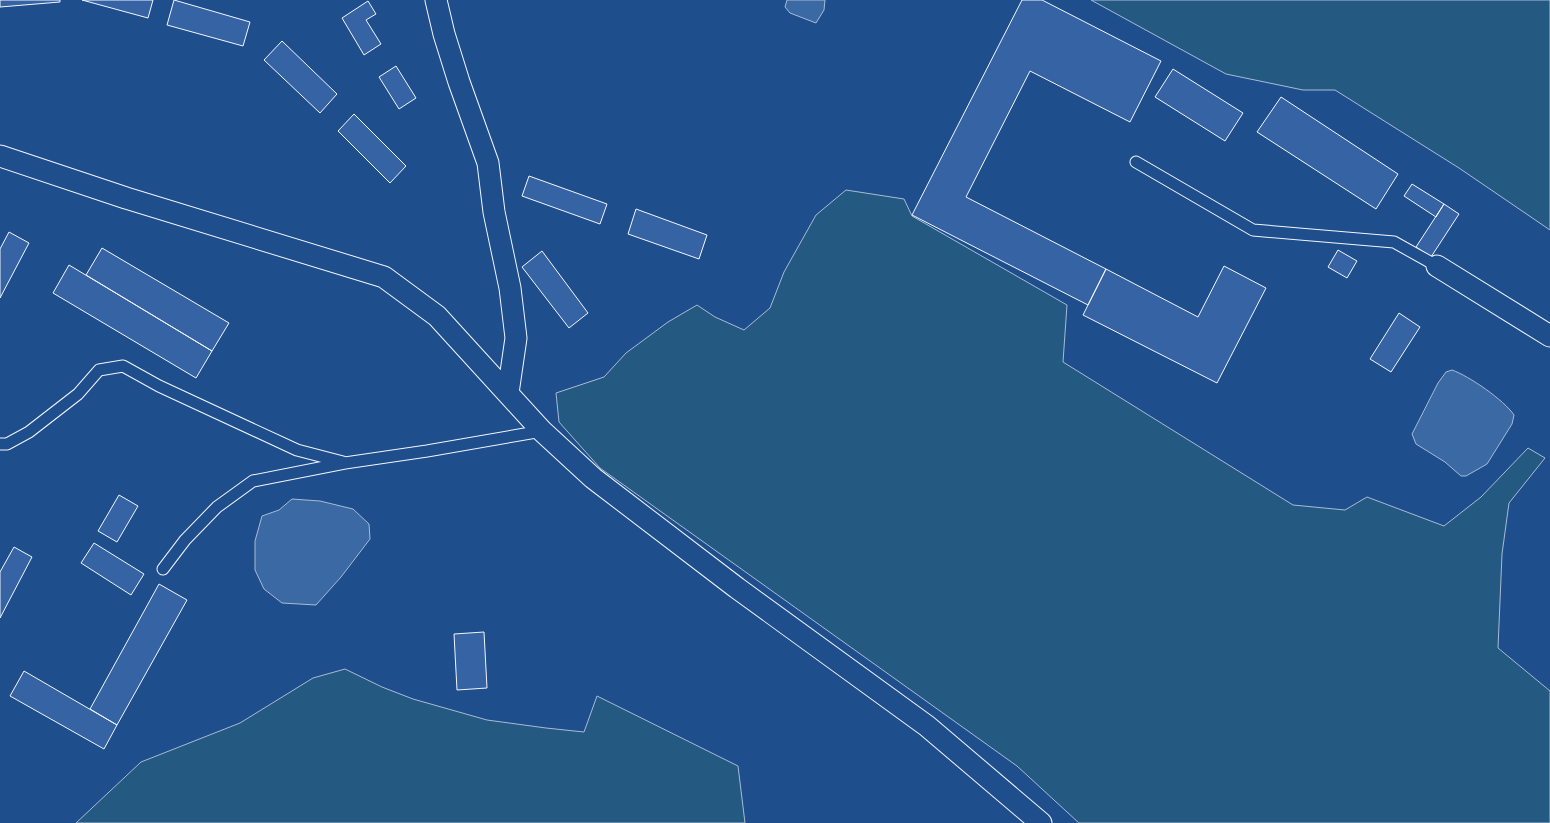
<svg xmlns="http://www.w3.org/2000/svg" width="1550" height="823" font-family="Raleway,sans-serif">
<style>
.green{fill:#245a82;stroke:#a8bbd7}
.water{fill:#3b69a3;stroke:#a8bbd7}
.building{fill:#3563a3;stroke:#f2f6ff}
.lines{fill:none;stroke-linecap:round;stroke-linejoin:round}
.lane-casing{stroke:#f2f6ff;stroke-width:13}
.street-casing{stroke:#f2f6ff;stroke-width:23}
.lane{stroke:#1f4e8c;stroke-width:11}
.street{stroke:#1f4e8c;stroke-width:21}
</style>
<rect width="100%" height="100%" fill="#1f4e8c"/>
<!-- green -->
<path class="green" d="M1091,0h459v230l-91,-62 -124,-78h-32l-77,-16z
M846,190l58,9 8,17 155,89 -4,57 230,143 52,5 22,-13 77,29 37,-29 47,-49 17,10 -36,45 -7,51 -4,94 52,43v132h-471l-62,-57 -417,-298 -41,-46 -3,-29 48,-16 22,-24 42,-31 29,-17 18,12 29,13 26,-22 14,-36 32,-57z
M345,669l37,18 31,12 74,21 59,8 38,4 13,-36 141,70 7,57h-669l65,-61 99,-39 73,-45z"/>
<!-- water -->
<path class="water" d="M787,0h38l-1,10 -8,13 -26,-10 -5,-6z
M1452,370c17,6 52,30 62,45l-2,9 -25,40 -21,12h-5l-16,-14 -29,-18 -4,-10 26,-51 8,-11z
M292,499l28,2 33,8 16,15 1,15 -29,38 -25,28 -34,-2 -18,-14 -9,-19v-29l7,-25 17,-6z"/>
<!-- building -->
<path class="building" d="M0,0h60v2l-60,5z
M82,0h71l-5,18z
M174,0l76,22 -7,24 -76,-21z
M1022,0h20l119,61 -31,61 -100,-51 -64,126 140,72 -18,36 -176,-90z
M368,1l8,13 -10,6 15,24 -17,11 -22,-37z
M282,41l55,53 -17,19 -56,-53z
M396,66l20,32 -17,11 -20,-32z
M1173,69l70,44 -18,28 -70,-44z
M1281,97l117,77 -22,35 -119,-77z
M354,114l52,52 -16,17 -52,-52z
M529,176l78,28 -7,20 -78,-28z
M1412,184l32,20 -8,13 -32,-21z
M1444,204l15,10 -28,43 -15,-10z
M636,209l71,26 -8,24 -71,-25z
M9,232l20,11 -29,55v-49z
M102,248l127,75 -17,28 -126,-76z
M1338,250l19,11 -10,17 -19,-11z
M542,251l46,62 -19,15 -47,-61z
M69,265l143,86 -16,27 -143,-85z
M1224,266l42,22 -49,95 -134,-68 23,-46 92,48z
M1399,313l21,14 -29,45 -21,-13z
M119,495l19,11 -21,36 -19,-11z
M94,543l50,31 -13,21 -50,-32z
M14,547l18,10 -32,61v-46z
M159,584l28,16 -70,125 -27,-16z
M484,632l3,56 -30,2 -3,-56z
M24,671l93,54 -13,24 -94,-53z"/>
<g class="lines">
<!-- lane casing -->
<g class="lane-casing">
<path id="lane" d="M1136,162l117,68 141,12 43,24
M0,444h7l22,-12 49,-38 21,-24 24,-4 36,20 138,64 46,12
M163,569l22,-29 32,-33 36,-26 92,-18 82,-12 115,-20"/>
</g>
<!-- street casing -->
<g class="street-casing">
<path id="street" d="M436,0l8,34 15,48 29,81 6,49 16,76 6,50 -8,55
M0,156l126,42 258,79 53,39 105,115 51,47 144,110 190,138 114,97
M1437,266l113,70"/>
</g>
<!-- lane -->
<use href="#lane" class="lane"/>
<!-- street -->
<use href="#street" class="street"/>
</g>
</svg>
